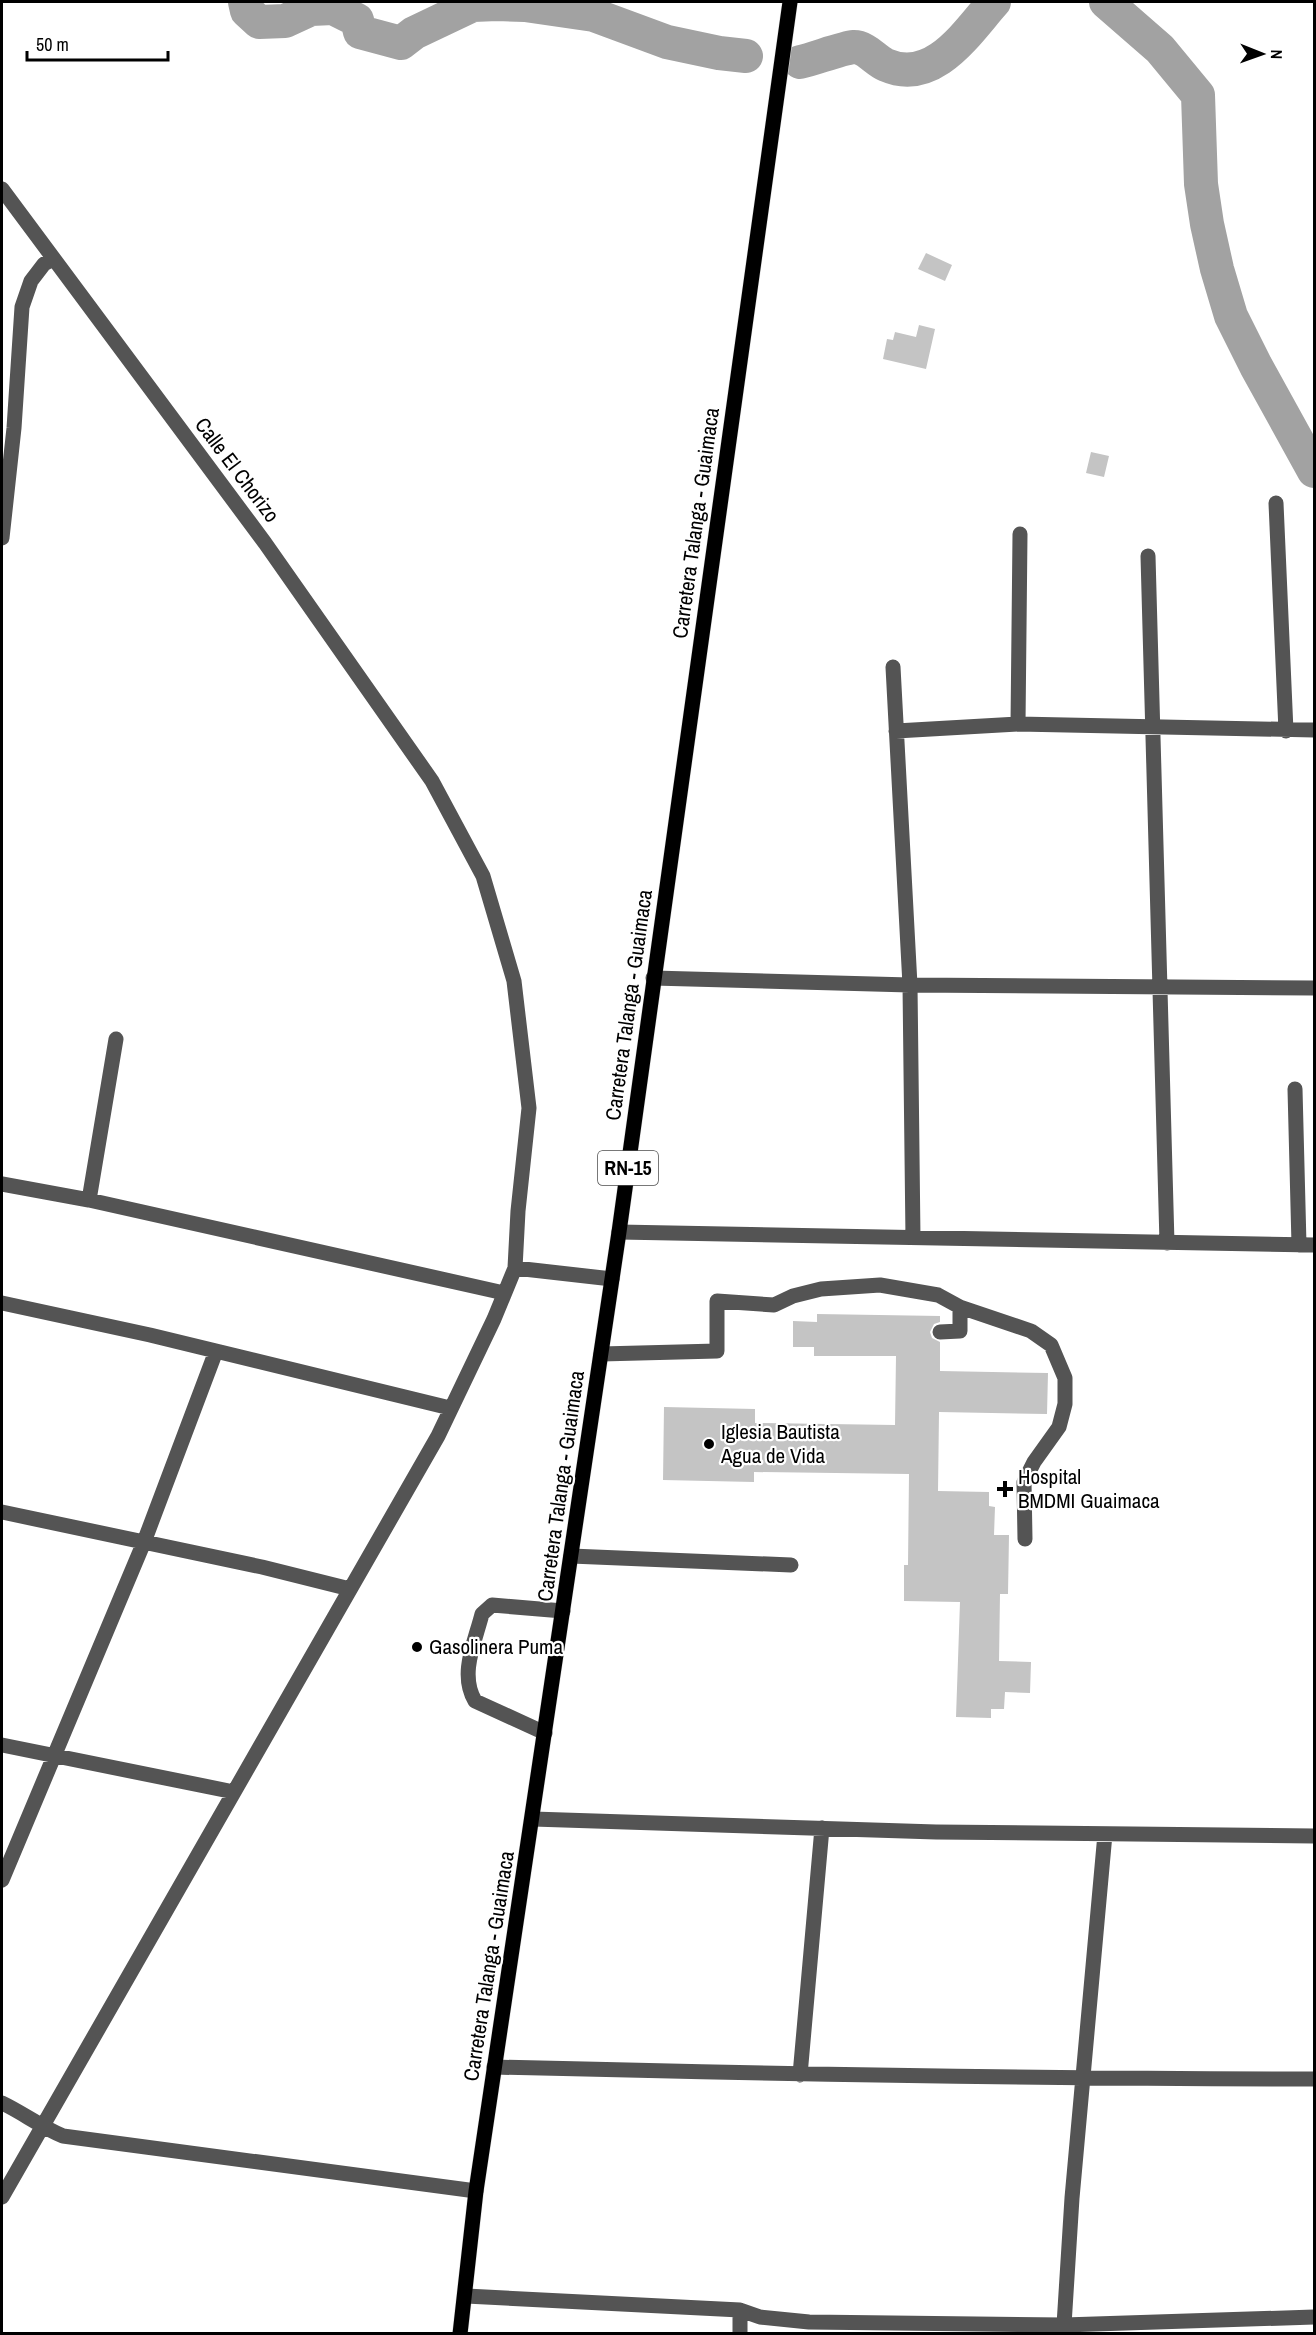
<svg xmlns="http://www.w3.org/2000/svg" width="1316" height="2335" font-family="'Archivo Narrow',sans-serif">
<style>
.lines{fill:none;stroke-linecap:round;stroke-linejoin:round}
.river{stroke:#a2a2a2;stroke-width:34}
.building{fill:#c4c4c4}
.major-casing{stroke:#dbdbdb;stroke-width:16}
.minor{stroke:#545454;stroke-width:15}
.major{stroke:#000;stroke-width:15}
.poi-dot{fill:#000;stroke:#fff;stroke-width:2}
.labels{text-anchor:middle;stroke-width:4.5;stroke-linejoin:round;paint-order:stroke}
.shield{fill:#fff;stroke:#4c4c4c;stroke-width:1.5}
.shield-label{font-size:20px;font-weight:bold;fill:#000}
.street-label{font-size:21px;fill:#000;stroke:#fff}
.poi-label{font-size:21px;fill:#000;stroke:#fff;text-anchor:start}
</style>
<rect width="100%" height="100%" fill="#fff"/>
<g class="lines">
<!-- river -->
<path class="river" d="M245,2l2,9 12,11 26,-1 26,-12 22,-1 24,12 3,12 41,11 13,-10 59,-28 24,-1 28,1 69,10 73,27 52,11 27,3
M1106,2l54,47 38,46 3,89 6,40 10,45 14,47 25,50 58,105
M800,62c14,-3 42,-14 54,-15 12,0 22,14 32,18 48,21 82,-34 108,-63"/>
</g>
<!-- building -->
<path class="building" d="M926,253l26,12 -7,16 -27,-12z
M919,325l16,4 -9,40 -43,-10 4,-20 6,1 2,-8 21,5z
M1091,452l18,4 -5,21 -18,-4z
M817,1314l123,2v6l-6,2 -4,8 2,6 8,4v29l108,2 -1,41 -108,-2 -1,79 51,1v14l6,1 -1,28h15l-1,59h-8l-1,67 32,1 -1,31 -25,-1 -1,17h-13v9l-35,-1 4,-115 -56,-1v-36h4l1,-91 -155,-2v10l-91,-2 1,-73 91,2v14l140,2 1,-69h-82v-9h-21v-26l24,1z"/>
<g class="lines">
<!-- major casing -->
<g class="major-casing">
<path id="major" d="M460,2334l16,-143 143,-959 171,-1230"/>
</g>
<!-- minor -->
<path class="minor" d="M2,189l263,354 167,238 51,95 31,105 15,127 -11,103 -3,57 -21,51 -56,117 -436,761
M1276,503l10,228
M2,538l12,-110 8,-121 9,-26 13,-17 9,-5
M1148,556l19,687
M893,667l17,318 3,253
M1018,724l2,-190
M896,731l122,-7 296,6
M653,978l257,7 404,3
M116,1039l-27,161 415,93
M1295,1089l4,156
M2,1184l87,16
M619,1232l695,13
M515,1268l97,11
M2,1303l148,32 300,73
M960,1307l71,24 20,14 14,33v26l-6,23 -25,35 -10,20 1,57
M601,1354l116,-3v-50l57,4 19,-9 28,-7 59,-4 58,10 22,12v24l-20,1
M2,1512l260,55 88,22
M571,1556l220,9
M545,1733l-70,-32c-16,-27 0,-59 7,-87l10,-9 71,6
M2,1745l232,47
M533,1819l403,13 378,4
M2,1880l142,-338 72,-191
M494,2067c274,7 547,12 820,12
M800,2075l22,-247
M2,2103c21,10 39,24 61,33l413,55
M466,2296l274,14 20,7 49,5 255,3 250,-8
M1064,2325l8,-127 33,-364
M740,2334v-24"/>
<!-- major -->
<use href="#major" class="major"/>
</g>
<!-- markers -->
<g class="poi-dot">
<circle cx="709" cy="1444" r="6"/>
<path d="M1002 1480h6v6h6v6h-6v6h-6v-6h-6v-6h6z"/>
<circle cx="417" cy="1647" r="6"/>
</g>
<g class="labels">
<!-- shield labels -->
<rect class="shield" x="598" y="1151" width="60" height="34" rx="4.5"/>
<g class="shield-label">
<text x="628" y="1175">RN-15</text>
</g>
<!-- street labels -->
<g class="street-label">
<text transform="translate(237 470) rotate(53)" y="7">Calle El Chorizo</text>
<text transform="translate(696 523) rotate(-82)" y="7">Carretera Talanga - Guaimaca</text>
<text transform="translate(629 1005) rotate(-82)" y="7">Carretera Talanga - Guaimaca</text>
<text transform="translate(561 1486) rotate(-82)" y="7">Carretera Talanga - Guaimaca</text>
<text transform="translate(489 1966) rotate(-81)" y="7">Carretera Talanga - Guaimaca</text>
</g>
<!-- poi labels -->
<g class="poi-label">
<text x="721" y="1439">Iglesia Bautista<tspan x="721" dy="24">Agua de Vida</tspan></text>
<text x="1018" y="1484">Hospital<tspan x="1018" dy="24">BMDMI Guaimaca</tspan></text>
<text x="429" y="1654">Gasolinera Puma</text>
</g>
</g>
<!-- border -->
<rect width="1316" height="2335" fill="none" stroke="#000000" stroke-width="6"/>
<!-- north arrow -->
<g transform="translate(1262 54) rotate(91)" stroke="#ffffff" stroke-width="4.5" paint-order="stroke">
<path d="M0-4.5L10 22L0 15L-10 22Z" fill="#000000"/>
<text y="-9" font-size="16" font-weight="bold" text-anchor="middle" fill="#000000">N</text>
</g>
<!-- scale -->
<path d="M27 51v9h141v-9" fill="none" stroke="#000000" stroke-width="3"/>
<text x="36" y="51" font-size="18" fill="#000000" stroke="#ffffff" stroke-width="4.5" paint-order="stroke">50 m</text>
</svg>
